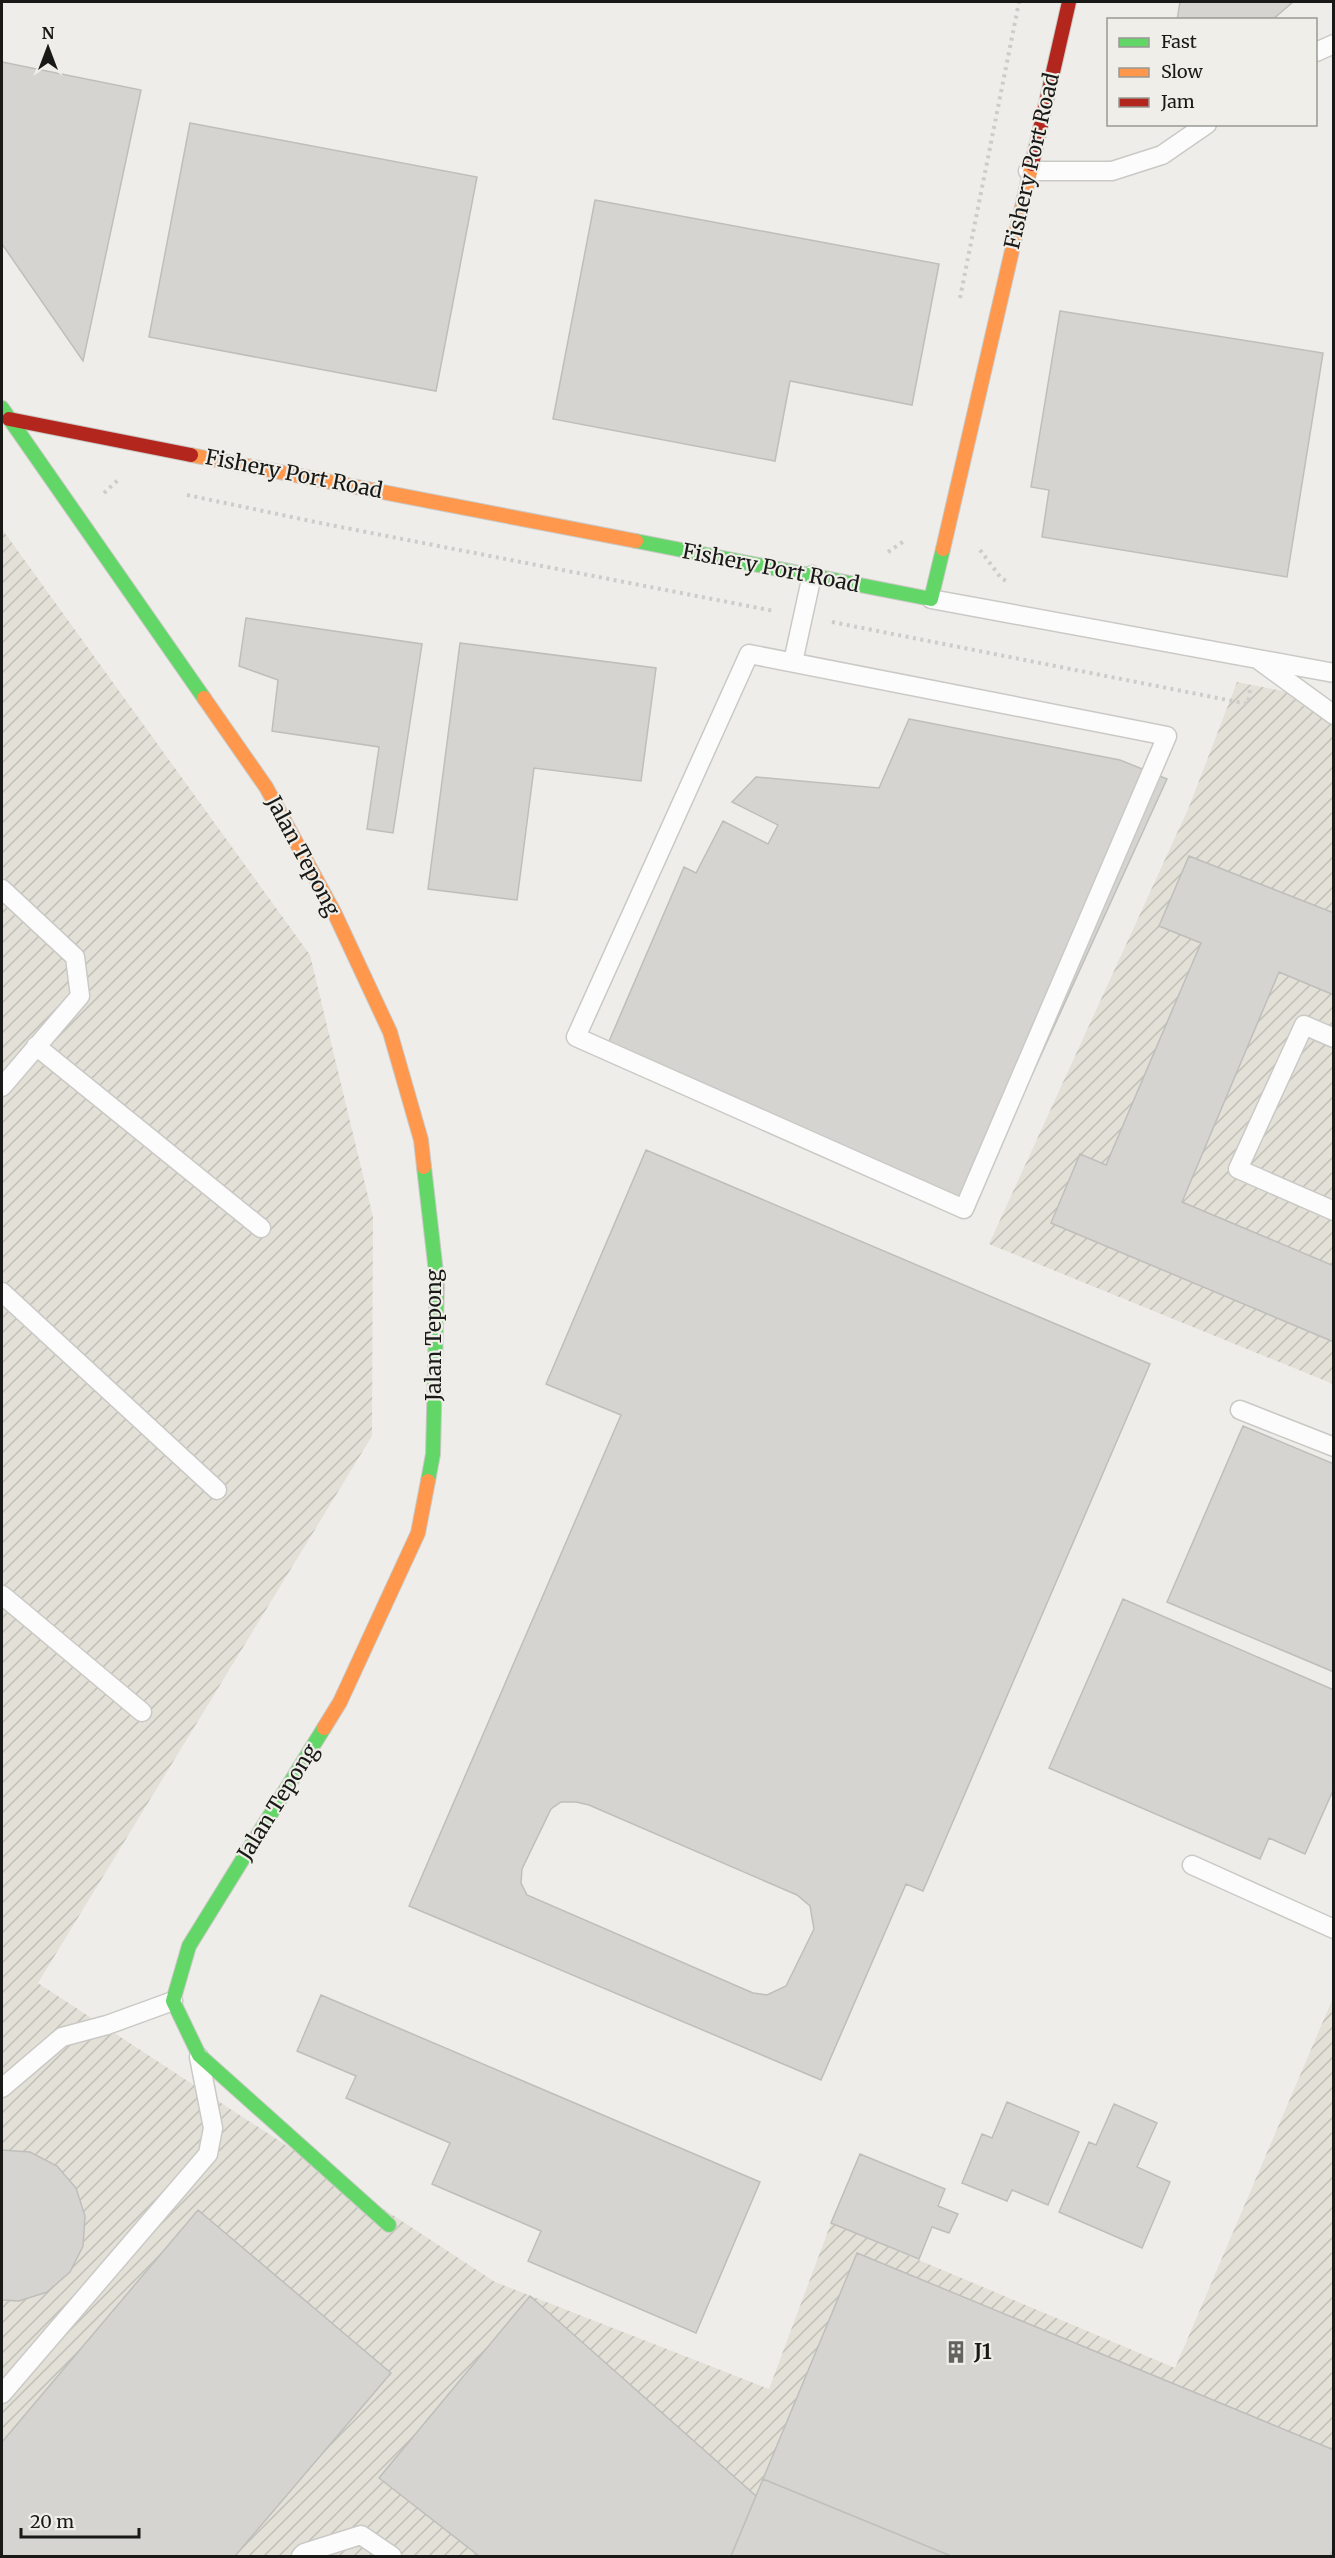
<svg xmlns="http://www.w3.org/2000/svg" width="1335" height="2558" font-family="Merriweather,serif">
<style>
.industrial{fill:url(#industrial-furrows)}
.building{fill:#d5d4d1;stroke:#bebebb;stroke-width:1.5;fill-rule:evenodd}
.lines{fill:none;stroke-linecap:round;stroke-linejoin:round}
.lane-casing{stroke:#cac9c6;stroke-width:21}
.fast-casing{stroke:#cac9c6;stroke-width:16}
.slow-casing{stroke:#cac9c6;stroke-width:16}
.jam-casing{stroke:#cac9c6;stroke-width:16}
.path{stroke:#cccccb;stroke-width:4;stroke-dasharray:3 4.5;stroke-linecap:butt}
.lane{stroke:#fcfcfc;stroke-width:18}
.fast{stroke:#63d668;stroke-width:14}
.slow{stroke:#ff974d;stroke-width:14}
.jam{stroke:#b3261e;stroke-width:14}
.labels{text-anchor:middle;stroke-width:4.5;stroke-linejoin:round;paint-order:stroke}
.street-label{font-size:21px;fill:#191917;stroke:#efeee8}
.poi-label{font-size:21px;font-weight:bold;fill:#191917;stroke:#efeee8;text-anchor:start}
</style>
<defs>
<pattern id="industrial-furrows" width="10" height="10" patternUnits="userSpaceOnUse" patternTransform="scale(1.5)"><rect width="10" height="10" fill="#e2e0d7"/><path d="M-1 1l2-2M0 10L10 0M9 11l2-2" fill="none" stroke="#c1c0b8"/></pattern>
</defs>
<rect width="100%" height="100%" fill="#eeede9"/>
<!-- industrial -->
<path class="industrial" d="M2,529l308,426 63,262 -1,219 -334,547 457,299 274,107 62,-166 344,145 158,-370v558h-1331z
M1237,682l96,19v683l-344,-140 200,-437z"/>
<!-- building -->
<path class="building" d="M1180,2h113l-21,18h-95z
M2,62l139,28 -58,271 -81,-117z
M190,123l287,54 -41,214 -287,-54z
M595,200l344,64 -27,141 -122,-24 -15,80 -222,-42z
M1060,311l263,42 -36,224 -245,-40 7,-47 -18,-3z
M246,618l176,26 -29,189 -26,-4 12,-82 -107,-16 6,-51 -39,-14z
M460,643l196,25 -15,113 -107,-13 -17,132 -89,-11z
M909,719l211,41 47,19 -194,425 -366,-158 77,-179 12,6 27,-52 45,23 10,-19 -46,-23 24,-25 123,11z
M1189,856l145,57v82l-55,-23 -97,230 152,64v76l-283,-119 29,-69 26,11 95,-222 -42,-17z
M646,1150l504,214 -227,527 -17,-7 -85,196 -412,-174 212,-491 -75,-31zM561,1802h15l13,3 208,90 13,11 4,23 -28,57 -19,9 -14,-2 -226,-98 -6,-12 1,-14 29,-60z
M1243,1426l91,38v208l-167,-70z
M1123,1599l211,91v98l-29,66 -36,-16 -9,21 -211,-91z
M321,1995l439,187 -64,151 -168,-72 13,-30 -109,-47 18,-41 -104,-45 10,-22 -59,-25z
M1007,2102l72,30 -31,73 -36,-15 -5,11 -45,-18 20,-49 10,4z
M1114,2104l43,19 -20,44 33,15 -28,66 -83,-36 30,-70 7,3z
M2,2150l28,2 27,14 19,22 9,28 -2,30 -13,26 -23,20 -28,9 -17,-1z
M860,2154l85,35 -7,17 20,8 -9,19 -17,-6 -13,32 -88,-36z
M198,2210l193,163 -156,183h-233v-114z
M857,2253l477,197v98l-4,8h-379l-188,-77z
M530,2296l226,200 -25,60h-252l-100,-78z
M763,2479l188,77h-220z"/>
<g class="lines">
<!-- lane casing -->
<g class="lane-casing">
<path id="lane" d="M1316,52l18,-8
M1028,171h84l50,-16 45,-31
M931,599l403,74
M749,654l418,82 -203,473 -388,-172z
M1260,661l74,54
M793,662l19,-87
M2,889l73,68 5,39 -78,91
M1334,1038l-30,-13 -66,144 96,42
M36,1046l225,182
M2,1292l215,198
M1240,1410l94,37
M2,1595l140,117
M1192,1865l142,64
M2,2088l60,-51 45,-12 66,-24
M2,2394l206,-240 5,-26 -14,-71
M301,2556l3,-3 57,-18 31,21"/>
</g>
<!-- fast casing -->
<g class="fast-casing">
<path id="fast" d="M2,408l202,290
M636,541l295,58 12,-50
M424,1167l13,114 -4,173 -5,27
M324,1728l-135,218 -16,55 26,54 190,170"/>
</g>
<!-- slow casing -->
<g class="slow-casing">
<path id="slow" d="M191,455l445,86
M943,549l89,-385
M204,698l62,89 68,125 56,120 31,108 3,27
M324,1728l16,-26 78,-169 10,-52"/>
</g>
<!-- jam casing -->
<g class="jam-casing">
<path id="jam" d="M1032,164l37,-162
M9,419l182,36"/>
</g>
<!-- path -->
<path class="path" d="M960,298l59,-296
M104,493l14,-13h3
M187,495l138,29 449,87
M980,550l21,28 5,3
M888,552l16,-11
M832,622l416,82 2,-15"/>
<!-- lane -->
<use href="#lane" class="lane"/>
<!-- fast -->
<use href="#fast" class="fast"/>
<!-- slow -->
<use href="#slow" class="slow"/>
<!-- jam -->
<use href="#jam" class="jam"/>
</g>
<!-- icons -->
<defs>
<g id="building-bare" transform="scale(1.8)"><path d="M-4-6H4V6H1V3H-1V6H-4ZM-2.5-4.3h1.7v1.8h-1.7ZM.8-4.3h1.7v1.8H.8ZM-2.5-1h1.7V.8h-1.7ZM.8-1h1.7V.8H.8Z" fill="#646360" stroke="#efeee8" stroke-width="2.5" paint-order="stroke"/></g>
</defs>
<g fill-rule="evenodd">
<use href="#building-bare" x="956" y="2352"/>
</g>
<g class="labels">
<!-- street labels -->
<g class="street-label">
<text transform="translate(1032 161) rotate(-77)" y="7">Fishery Port Road</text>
<text transform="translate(294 474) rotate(11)" y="7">Fishery Port Road</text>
<text transform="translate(771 568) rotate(11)" y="7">Fishery Port Road</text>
<text transform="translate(303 856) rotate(62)" y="7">Jalan Tepong</text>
<text transform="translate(434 1335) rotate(-90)" y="7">Jalan Tepong</text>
<text transform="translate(278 1802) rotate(-58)" y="7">Jalan Tepong</text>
</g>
<!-- poi labels -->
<g class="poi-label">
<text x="974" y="2359">J1</text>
</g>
</g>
<!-- border -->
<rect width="1335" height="2558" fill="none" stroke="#191917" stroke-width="6"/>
<!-- legend -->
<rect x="1107" y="18" width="210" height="108" fill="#efeee8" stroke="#999994" stroke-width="1.5"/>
<rect x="1119" y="38" width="30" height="9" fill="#63d668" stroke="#999994" stroke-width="1.5"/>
<text x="1161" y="48" font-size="18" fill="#191917">Fast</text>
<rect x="1119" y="68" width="30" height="9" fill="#ff974d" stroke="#999994" stroke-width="1.5"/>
<text x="1161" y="78" font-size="18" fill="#191917">Slow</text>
<rect x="1119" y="98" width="30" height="9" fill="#b3261e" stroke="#999994" stroke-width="1.5"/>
<text x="1161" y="108" font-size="18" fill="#191917">Jam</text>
<!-- north arrow -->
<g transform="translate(48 48)" stroke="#efeee8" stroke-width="4.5" paint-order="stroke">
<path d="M0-4.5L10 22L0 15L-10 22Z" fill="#191917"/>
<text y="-9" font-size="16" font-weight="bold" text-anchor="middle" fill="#191917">N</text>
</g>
<!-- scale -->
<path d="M21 2528v9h118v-9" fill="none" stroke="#191917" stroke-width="3"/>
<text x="30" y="2528" font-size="18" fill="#191917" stroke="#efeee8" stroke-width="4.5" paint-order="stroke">20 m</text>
</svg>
